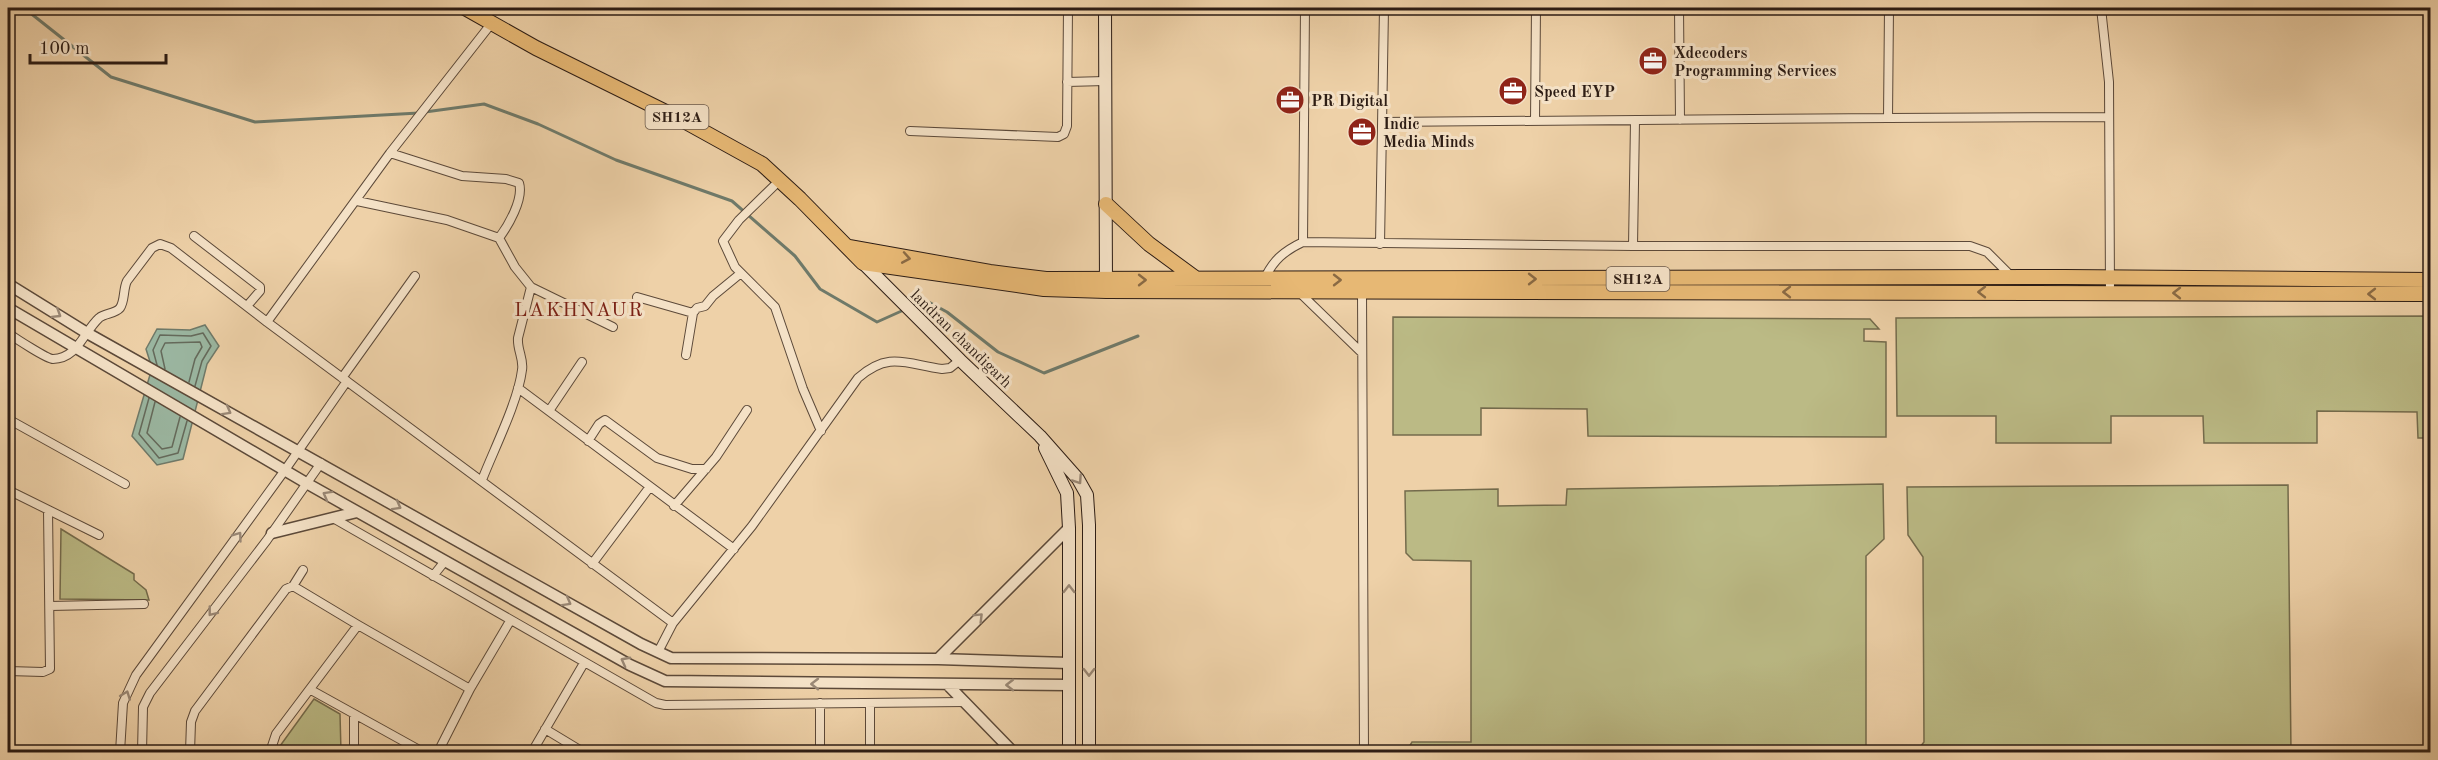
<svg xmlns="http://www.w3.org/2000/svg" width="2438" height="760" font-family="'Old Standard TT',serif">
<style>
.green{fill:#bbba85;stroke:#746b4c;stroke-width:1.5}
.water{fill:#9bb8a3;stroke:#6f7a6a;stroke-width:1.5}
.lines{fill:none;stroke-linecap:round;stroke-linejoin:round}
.shore{stroke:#646a5c;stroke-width:1.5}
.stream{stroke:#6f7a6a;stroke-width:3}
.minor-casing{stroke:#5c4939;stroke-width:10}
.tertiary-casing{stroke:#5c4939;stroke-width:13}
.secondary-casing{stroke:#2c1c14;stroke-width:14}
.primary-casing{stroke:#2c1c14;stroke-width:16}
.minor{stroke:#f4e1c6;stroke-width:8}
.tertiary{stroke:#f4e1c6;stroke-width:10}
.secondary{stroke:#f4e1c6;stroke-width:12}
.primary{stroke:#e7b874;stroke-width:14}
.oneway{stroke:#8a6a44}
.oneway2{stroke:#9a8876}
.labels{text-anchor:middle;stroke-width:6;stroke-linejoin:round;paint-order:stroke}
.shield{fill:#f4e1c6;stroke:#685749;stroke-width:1.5}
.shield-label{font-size:15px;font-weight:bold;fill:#2c1c14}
.poi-label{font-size:16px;font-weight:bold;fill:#2c1c14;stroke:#f4e1c6;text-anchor:start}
.street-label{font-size:16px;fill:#2c1c14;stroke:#f4e1c6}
.quarter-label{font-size:20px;letter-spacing:1.5px;fill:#7a1f14;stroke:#f4e1c6}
</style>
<rect width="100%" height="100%" fill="#eed1a8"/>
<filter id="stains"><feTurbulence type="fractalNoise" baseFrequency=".00333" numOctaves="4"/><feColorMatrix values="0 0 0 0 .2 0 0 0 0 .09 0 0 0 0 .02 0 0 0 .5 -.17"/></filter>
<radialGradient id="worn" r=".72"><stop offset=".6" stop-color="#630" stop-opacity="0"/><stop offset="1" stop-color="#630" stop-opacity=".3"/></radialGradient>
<!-- green -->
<path class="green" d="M2430,316v122h-12l-1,-26 -100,-1v32h-113l-1,-27h-92v27h-115v-27h-99l-1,-98z
M1393,317l477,2 9,10h-15v12l22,1v95l-298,-1 -1,-27 -106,-1v27h-88z
M1883,484l1,55 -18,17v196h-460l6,-10h59v-181l-58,-1 -7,-7 -1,-62 93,-2v17l68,-1 1,-16z
M2288,485l3,267h-375l8,-10 -1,-185 -15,-22 -1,-48z
M61,529l73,45v6l12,10 3,10 -89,-1z
M314,699l26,15 1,38h-61v-6z"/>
<!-- water -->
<path class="water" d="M205,325l14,21 -12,18 -24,95 -26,6 -25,-29 20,-68 -6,-19 11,-20 33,1z"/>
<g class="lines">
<!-- shore -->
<path class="shore" d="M157,365l-4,-15 7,-15 31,1 12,-3 8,13 -9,15 -7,25
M165,369l-4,-18 4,-8 35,-1 2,5 -7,12 -6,23
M149,398l-10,36 20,24 19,-5 9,-32
M155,402l-8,31 15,16 10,-2 8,-30"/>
<!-- stream -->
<path class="stream" d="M24,8l87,69 144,45 164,-9
M425,112l59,-8 54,20 78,36 116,41 63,55 25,33 57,33 29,-13
M912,306l13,-6 22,12 51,40 46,21 94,-37"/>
<!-- minor casing -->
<g class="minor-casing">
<path id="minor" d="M1305,8l-2,234 330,4h337l17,6 24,24
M1679,8l1,112
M1889,8l-1,110 221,-1
M2101,8l8,74 1,210
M491,24l-101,129 -123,169 406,301 79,-97 106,-148c31,-27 48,-14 84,-9l8,-1 10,-8
M1067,82l38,-1
M1535,121l1,-113
M1382,122l506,-4
M910,131l148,6 6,-3 3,-8 1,-118
M390,153l72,23 44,3 13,4c5,16 -11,43 -20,55
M780,180l-41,40 -16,21 12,26 40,40 28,82 18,42
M357,201l90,19 52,18 16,29 16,20 82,40
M194,236l66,51v4l-13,15
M1380,244l4,-236
M1633,246l2,-125
M1264,280c9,-20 20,-29 39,-38
M1362,291l2,461
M1299,292l63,61
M637,297l56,16
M8,333c7,5 39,26 45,26 24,0 30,-26 46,-41 6,-5 16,-4 21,-10 5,-7 3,-19 7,-27l25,-33 8,-4 11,4 96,74
M686,355l7,-42 4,-5 8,-2 8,-10 28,-23
M342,378l73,-102
M518,388l216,161
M549,411l33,-49
M8,419l117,65
M588,441l11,-17 6,-4 52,38 35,11h14
M482,480c12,-31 36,-78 40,-110 2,-11 -5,-20 -4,-32l13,-51
M8,490l91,45
M674,506l42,-49 31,-47
M333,518l323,185 9,2 300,-3
M592,564l57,-76
M433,576l12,-15
M293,586l65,39 112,64
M50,606l94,-2
M658,652l15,-29
M8,671l35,1 7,-3 -2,-159
M311,690l112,62
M820,703v49
M545,729l38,23
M8,752h106
M120,752l3,-49 13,-28 149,-205 62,-89
M142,752l1,-45 7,-14 117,-153 54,-77
M190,752l1,-30 4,-11 91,-122 7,-3 10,-16
M270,752l6,-18 82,-109
M354,752v-38
M438,752l32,-63 40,-68
M532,752l52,-89
M870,752v-49"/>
</g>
<!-- tertiary casing -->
<g class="tertiary-casing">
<path id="tertiary" d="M8,284l79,49 554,311 30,14 267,1 131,4
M8,308l300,176 322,181 35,16 404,4
M272,533l85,-21
M938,659l131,-131
M948,685l65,67"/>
</g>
<!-- secondary casing -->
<g class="secondary-casing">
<path id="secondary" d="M1105,8l1,279
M863,263l97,97 80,76 38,43 9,16 2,30v227
M1045,448l22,45 2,35v224"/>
</g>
<!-- primary casing -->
<g class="primary-casing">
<path id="primary" d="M465,8l71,40 150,74 76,42 38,35 63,64 181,26 62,2 1324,3
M1106,204l43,40 49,36
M849,247l141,25 56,7 1020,-2 364,3"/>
</g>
<!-- minor -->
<use href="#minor" class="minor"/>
<!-- tertiary -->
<use href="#tertiary" class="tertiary"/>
<!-- secondary -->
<use href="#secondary" class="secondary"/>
<!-- primary -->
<use href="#primary" class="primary"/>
</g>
<!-- one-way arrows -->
<defs><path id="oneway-chevron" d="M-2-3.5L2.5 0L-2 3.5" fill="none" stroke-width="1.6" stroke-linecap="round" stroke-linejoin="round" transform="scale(1.5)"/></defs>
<g class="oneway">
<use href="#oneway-chevron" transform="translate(906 258) rotate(10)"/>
<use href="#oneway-chevron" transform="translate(1532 279)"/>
<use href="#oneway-chevron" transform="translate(1142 280)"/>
<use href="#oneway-chevron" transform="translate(1337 280)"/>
<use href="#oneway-chevron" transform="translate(1787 292) rotate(-180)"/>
<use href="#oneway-chevron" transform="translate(1982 292) rotate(-180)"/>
<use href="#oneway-chevron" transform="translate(2177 293) rotate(-180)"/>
<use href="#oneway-chevron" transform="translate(2372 294) rotate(-180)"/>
</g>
<g class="oneway2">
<use href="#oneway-chevron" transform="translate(57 314) rotate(32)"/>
<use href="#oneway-chevron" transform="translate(227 411) rotate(29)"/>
<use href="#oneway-chevron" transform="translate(1078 480) rotate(56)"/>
<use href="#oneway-chevron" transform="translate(327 495) rotate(-151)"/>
<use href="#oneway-chevron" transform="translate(397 506) rotate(29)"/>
<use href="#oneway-chevron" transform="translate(238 536) rotate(-54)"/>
<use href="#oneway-chevron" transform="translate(1069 589) rotate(-90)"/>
<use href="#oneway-chevron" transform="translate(567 602) rotate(29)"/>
<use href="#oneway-chevron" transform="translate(212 612) rotate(128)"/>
<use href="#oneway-chevron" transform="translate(979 617) rotate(-45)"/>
<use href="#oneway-chevron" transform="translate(625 661) rotate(-152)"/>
<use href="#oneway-chevron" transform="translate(1089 672) rotate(90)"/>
<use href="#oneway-chevron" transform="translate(815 684) rotate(-180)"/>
<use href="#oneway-chevron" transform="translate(1010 685) rotate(-180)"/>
<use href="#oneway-chevron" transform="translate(126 695) rotate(-69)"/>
</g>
<!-- icons -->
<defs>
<g id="office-disc" transform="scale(1.5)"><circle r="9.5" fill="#8f2418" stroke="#f4e1c6"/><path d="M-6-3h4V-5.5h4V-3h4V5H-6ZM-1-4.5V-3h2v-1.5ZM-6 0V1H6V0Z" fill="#fff"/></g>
</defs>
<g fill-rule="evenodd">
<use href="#office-disc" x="1653" y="61"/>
<use href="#office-disc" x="1513" y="91"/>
<use href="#office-disc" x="1290" y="100"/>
<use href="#office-disc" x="1362" y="132"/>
</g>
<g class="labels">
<!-- shield labels -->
<g class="shield">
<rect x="645.5" y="105" width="63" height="24" rx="4.5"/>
<rect x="1606.5" y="267" width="63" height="24" rx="4.5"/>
</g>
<g class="shield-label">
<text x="677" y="122">SH12A</text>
<text x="1638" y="284">SH12A</text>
</g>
<!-- poi labels -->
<g class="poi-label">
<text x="1674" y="58">Xdecoders<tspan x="1674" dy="18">Programming Services</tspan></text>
<text x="1534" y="97">Speed EYP</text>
<text x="1311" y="106">PR Digital</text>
<text x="1383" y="129">Indic<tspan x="1383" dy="18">Media Minds</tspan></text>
</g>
<!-- street labels -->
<g class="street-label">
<text transform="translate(962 338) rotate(44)" y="6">landran chandigarh</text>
</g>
<!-- quarter labels -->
<g class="quarter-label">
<text x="579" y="316">LAKHNAUR</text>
</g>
</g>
<!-- margin -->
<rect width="2438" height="760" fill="none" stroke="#eed1a8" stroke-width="30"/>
<rect x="9" y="9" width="2420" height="742" fill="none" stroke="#2c1c14" stroke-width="3"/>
<rect x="15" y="15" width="2408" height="730" fill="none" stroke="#2c1c14" stroke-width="1.5"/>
<!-- scale -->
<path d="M30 54v9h136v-9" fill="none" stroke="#2c1c14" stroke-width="3"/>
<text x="39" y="54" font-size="18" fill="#2c1c14" stroke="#f4e1c6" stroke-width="4.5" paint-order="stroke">100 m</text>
<rect width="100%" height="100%" filter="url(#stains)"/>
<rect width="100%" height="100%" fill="url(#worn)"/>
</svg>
